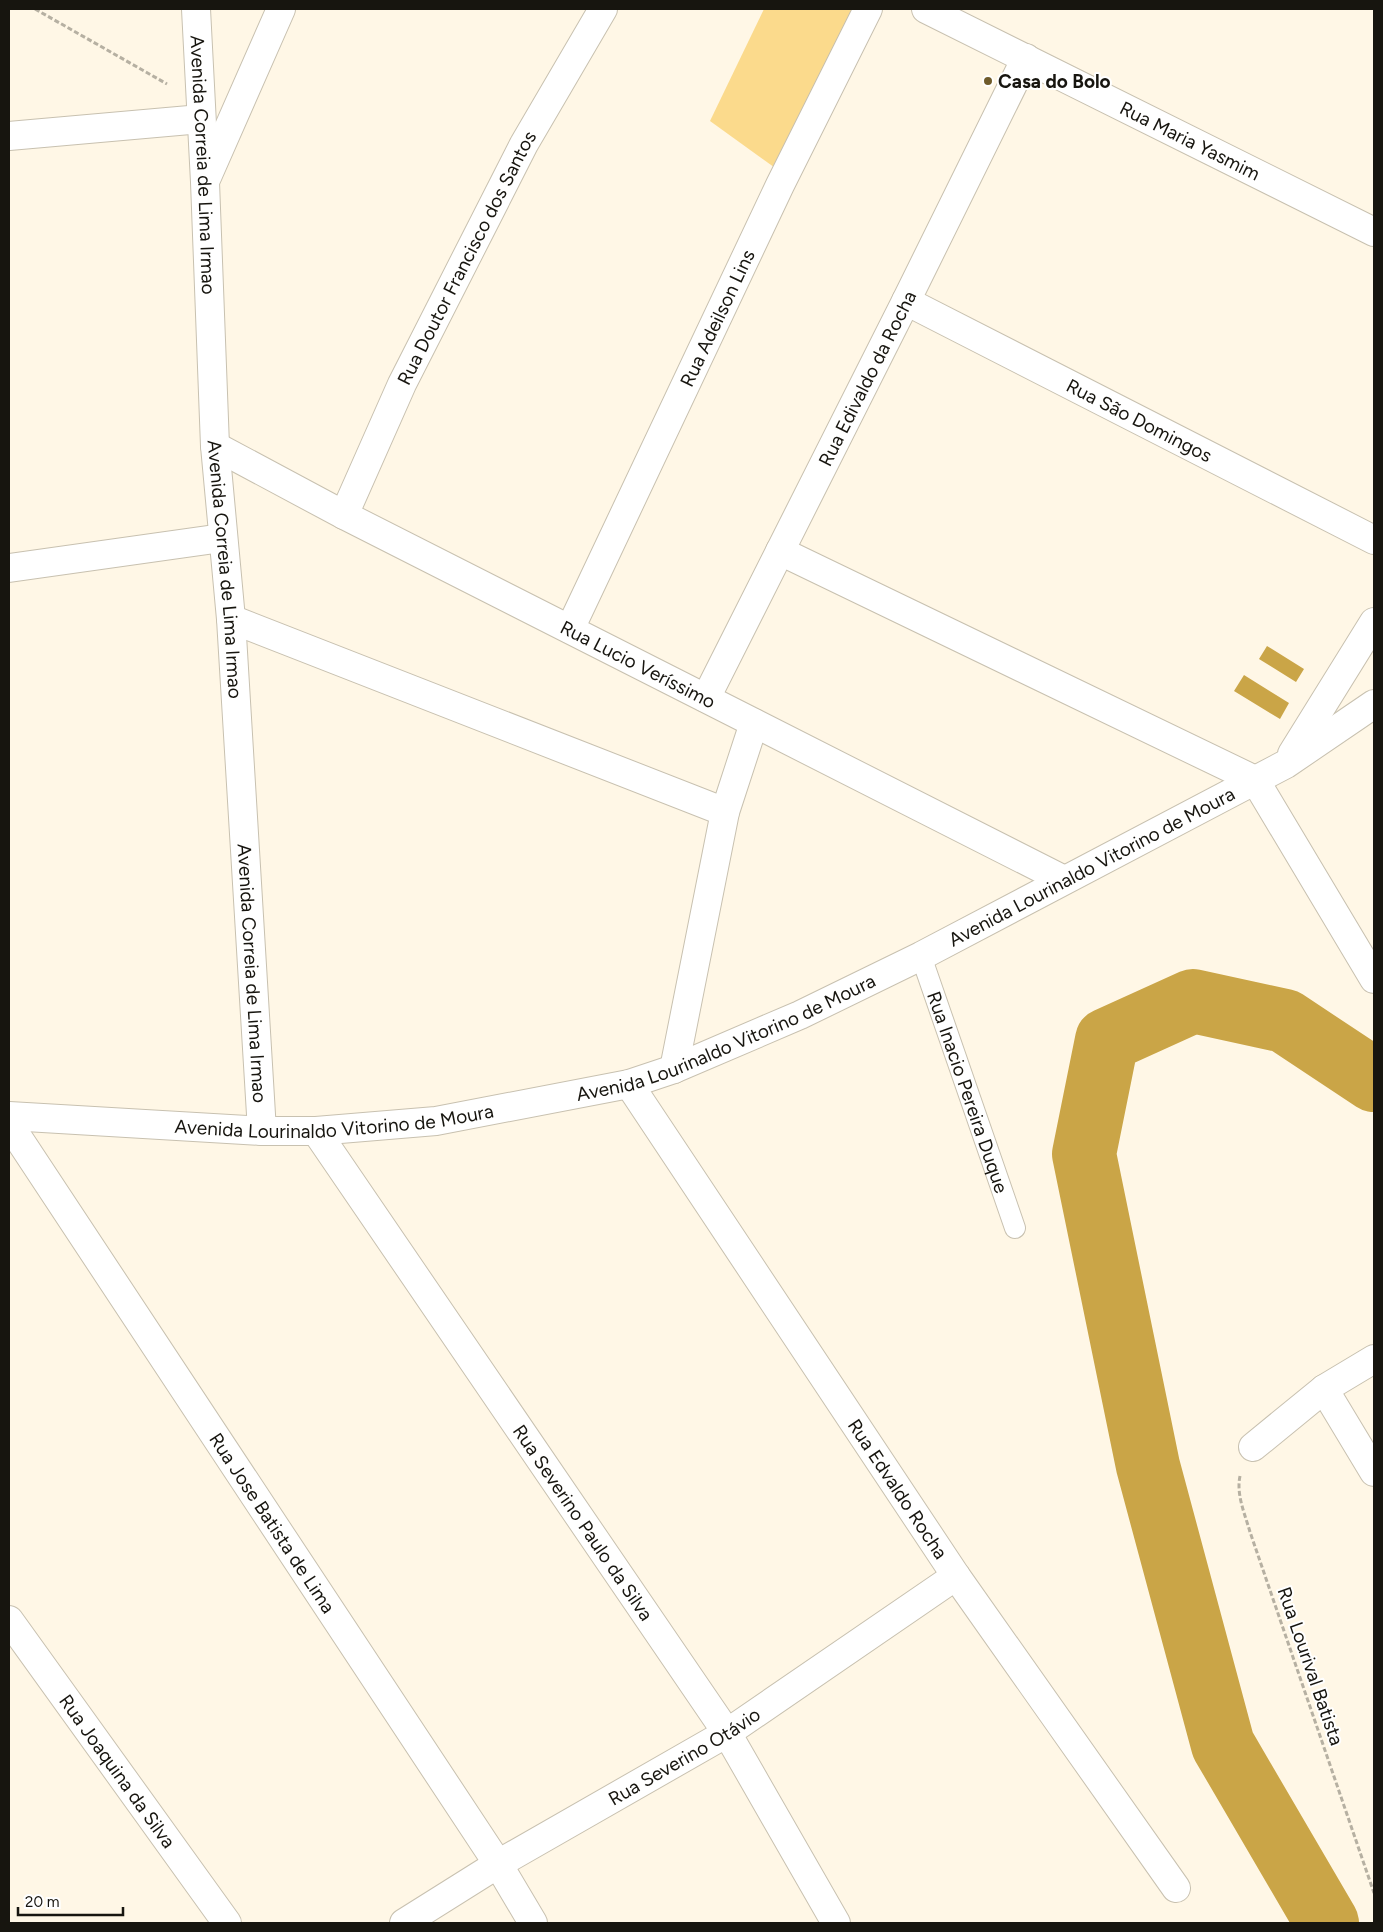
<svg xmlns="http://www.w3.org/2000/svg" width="1383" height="1932" font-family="Figtree,sans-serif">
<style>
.green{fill:#fbda8c}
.water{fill:#caa547}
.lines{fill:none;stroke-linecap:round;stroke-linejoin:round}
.river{stroke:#caa547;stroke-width:64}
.service-casing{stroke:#c8c1b0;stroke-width:22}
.minor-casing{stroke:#c8c1b0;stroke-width:30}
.path{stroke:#b6b0a2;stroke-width:3;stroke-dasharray:5 2.5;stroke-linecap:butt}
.service{stroke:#fff;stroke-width:20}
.minor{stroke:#fff;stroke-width:28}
.poi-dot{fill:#6f5b2a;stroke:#fff;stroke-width:2}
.labels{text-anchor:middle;stroke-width:4;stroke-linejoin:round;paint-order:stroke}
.poi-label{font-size:19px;font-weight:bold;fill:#17150f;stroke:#fff;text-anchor:start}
.street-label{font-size:19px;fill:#17150f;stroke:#fff}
</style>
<rect width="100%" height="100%" fill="#fff7e6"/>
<!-- green -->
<path class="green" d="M764,9h91l-77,161 -68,-49z"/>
<!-- water -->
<path class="water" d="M1267,646l37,23 -8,13 -37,-23z
M1244,675l45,28 -9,16 -46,-28z"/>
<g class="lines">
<!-- river -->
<path class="river" d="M1327,1923l-104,-178 -75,-279 -64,-312 23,-114 86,-39 92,20 89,59"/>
<!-- service casing -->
<g class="service-casing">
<g id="service">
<path id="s1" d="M921,956l94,272"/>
</g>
</g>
<!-- minor casing -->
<g class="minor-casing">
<g id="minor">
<path id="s2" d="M196,9l9,173 10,264 16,173 31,512"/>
<path id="s3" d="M926,9l448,223"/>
<path d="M9,136l192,-17"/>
<path d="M207,177l74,-168"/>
<path id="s4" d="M906,301l468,239"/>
<path id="s5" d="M215,446l129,69 720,365"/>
<path id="s6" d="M344,515l58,-131 122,-240 79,-135"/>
<path d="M780,551l475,229"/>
<path d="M9,568l213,-30"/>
<path d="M231,619l494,193"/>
<path id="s7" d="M570,629l210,-444 88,-176"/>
<path id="s8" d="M706,698l200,-397 120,-243"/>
<path d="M1292,754l82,-132"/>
<path d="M1255,780l119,199"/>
<path d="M674,1069l51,-257 29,-89"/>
<path id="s9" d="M629,1084l327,492 220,312"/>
<path id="s10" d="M9,1116l253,15h54l120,-10 193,-37 45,-15 126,-54 121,-59 365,-192 88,-60"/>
<path id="s11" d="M9,1124l489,740 35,59"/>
<path id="s12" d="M316,1131l411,602 109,190"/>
<path d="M1324,1389l50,83"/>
<path d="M1253,1447l71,-58 50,-30"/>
<path id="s13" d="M9,1620l218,303"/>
<path id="s14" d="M404,1923l94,-59 229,-131 229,-157"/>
</g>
</g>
<!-- path -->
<path class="path" d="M35,9l132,75
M1240,1476c-4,19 5,38 10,56l124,361"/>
<!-- service -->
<use href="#service" class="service"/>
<!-- minor -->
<use href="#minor" class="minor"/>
</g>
<!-- markers -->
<circle class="poi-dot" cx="988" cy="81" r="5"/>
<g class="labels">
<!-- poi labels -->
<g class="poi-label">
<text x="998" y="88">Casa do Bolo</text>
</g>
<!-- street labels -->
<g class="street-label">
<text dy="7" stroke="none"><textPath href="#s3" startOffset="295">Rua Maria Yasmim</textPath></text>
<text dy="7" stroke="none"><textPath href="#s2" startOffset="156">Avenida Correia de Lima Irmao</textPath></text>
<text dy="7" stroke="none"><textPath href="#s6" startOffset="285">Rua Doutor Francisco dos Santos</textPath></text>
<text dy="7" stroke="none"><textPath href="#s7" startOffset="344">Rua Adeilson Lins</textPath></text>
<text dy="7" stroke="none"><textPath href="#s8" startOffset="358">Rua Edivaldo da Rocha</textPath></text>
<text dy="7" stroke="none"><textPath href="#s4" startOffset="262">Rua São Domingos</textPath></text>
<text dy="7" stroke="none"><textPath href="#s2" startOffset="561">Avenida Correia de Lima Irmao</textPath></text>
<text dy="7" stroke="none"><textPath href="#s5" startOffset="476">Rua Lucio Veríssimo</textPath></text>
<text dy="7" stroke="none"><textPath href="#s10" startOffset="1136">Avenida Lourinaldo Vitorino de Moura</textPath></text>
<text dy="7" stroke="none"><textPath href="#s2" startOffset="966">Avenida Correia de Lima Irmao</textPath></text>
<text dy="7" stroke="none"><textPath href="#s10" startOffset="731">Avenida Lourinaldo Vitorino de Moura</textPath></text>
<text dy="7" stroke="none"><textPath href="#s1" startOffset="144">Rua Inacio Pereira Duque</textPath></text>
<text dy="7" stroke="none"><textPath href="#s10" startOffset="326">Avenida Lourinaldo Vitorino de Moura</textPath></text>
<text dy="7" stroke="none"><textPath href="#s9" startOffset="486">Rua Edvaldo Rocha</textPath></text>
<text dy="7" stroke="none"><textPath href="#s11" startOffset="478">Rua Jose Batista de Lima</textPath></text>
<text dy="7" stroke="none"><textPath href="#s12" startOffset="474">Rua Severino Paulo da Silva</textPath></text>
<text transform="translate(1311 1666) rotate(71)" y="7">Rua Lourival Batista</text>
<text dy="7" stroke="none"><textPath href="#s14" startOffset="326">Rua Severino Otávio</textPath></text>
<text dy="7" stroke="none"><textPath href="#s13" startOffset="186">Rua Joaquina da Silva</textPath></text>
</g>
</g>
<!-- border -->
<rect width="1383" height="1932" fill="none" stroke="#17150f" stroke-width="20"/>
<!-- scale -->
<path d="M18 1907v8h105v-8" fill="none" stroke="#17150f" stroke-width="2.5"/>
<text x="25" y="1907" font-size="15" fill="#17150f" stroke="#ffffff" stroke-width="4" paint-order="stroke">20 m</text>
</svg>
